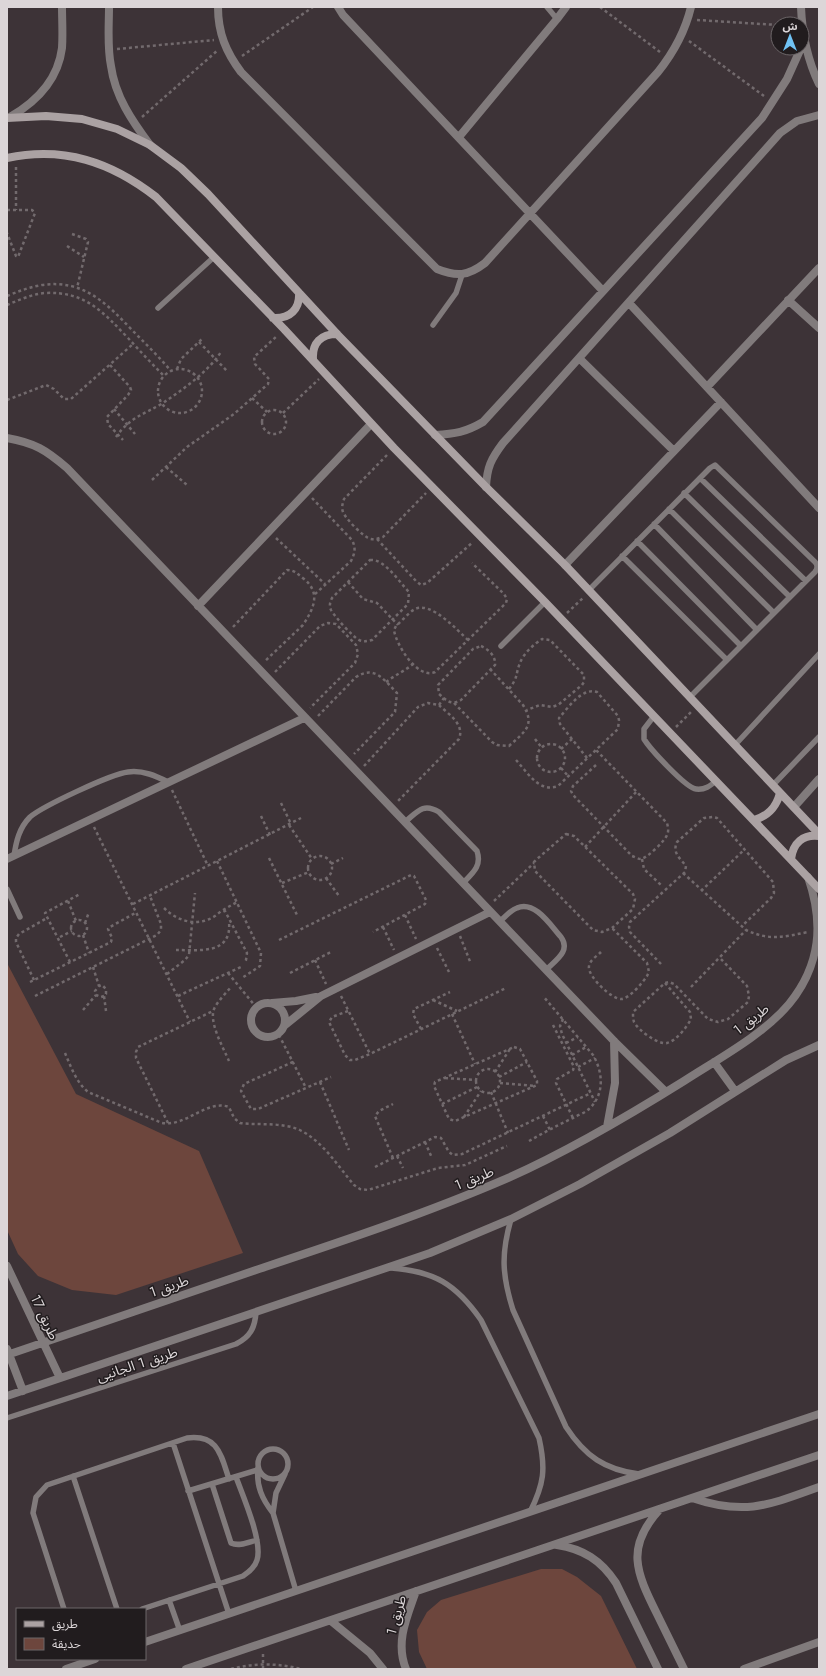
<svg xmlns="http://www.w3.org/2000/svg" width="826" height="1676" font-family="Jost,'Noto Sans Arabic',sans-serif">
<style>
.green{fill:#6d463d}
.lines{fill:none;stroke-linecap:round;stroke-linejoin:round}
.path{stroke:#726a6d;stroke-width:2.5;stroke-dasharray:3 3;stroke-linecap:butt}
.lane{stroke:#817b7c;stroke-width:5.5}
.street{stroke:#817b7c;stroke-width:8}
.secondary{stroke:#aba2a3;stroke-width:8}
.labels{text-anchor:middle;stroke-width:3;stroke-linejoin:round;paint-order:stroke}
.street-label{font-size:14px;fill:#dcd6d8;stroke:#211c1e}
</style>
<rect width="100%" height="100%" fill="#3d3337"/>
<!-- green -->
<path class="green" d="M7,963l69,131 123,57 44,102 -127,42 -44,-5 -34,-14 -20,-22 -11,-24z
M541,1569h21l15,8 24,19 36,73h-210l-8,-17 -2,-22 10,-18 14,-12z"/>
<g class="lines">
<!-- path -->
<path class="path" d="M600,7l60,45
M697,20l81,5
M689,41l75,55
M117,49l97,-9
M242,56l71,-49
M142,117l76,-67
M16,167v43
M7,210h25l3,3 -17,44 -2,-1 -9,-23
M72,234l14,5 2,3 -11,46
M67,246l17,11
M7,296c12,-5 23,-9 35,-11 42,-6 65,19 91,46 13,13 26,26 38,40
M7,305c12,-5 25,-11 38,-12 40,-2 58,19 83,45 12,13 24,26 36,38
M199,342l29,30
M110,365l20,22 1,3 -3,5 -21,22 1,7 15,16
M177,369l4,-10 22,-21
M158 391a22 22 0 1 1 44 0a22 22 0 1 1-44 0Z
M252,398l15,14
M7,400l39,-15 8,4 10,10h7l62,-55
M114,409l21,25
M262 422a12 12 0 1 1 24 0a12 12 0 1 1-24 0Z
M283,413l36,-34
M116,437c14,-20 27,-22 47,-34 20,-14 44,-30 58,-51
M387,455l-43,44c-1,4 -3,8 -1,13 2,6 21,26 28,27 4,1 8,-1 12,-2l43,-44
M166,467l21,18
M152,480l35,-33 47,-33 34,-30 1,-5 -14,-15 -1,-7 23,-21
M312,498l40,42c4,8 3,13 -1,21l-37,34
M276,538l49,46
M377,539l39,42 5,4 6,-2 46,-41
M370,560c14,-2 30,23 39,32l-1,12 -36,36c-5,1 -8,2 -13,0 -6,-3 -24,-23 -28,-30 -2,-4 -1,-8 1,-12z
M348,582l15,17 14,4 21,22
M567,613l17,-16
M233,627l54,-57c7,0 11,4 17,9 17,14 10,29 -1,46l-39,37
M468,640c-11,-10 -37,-39 -53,-31 -7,4 -13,12 -19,17l-2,4c2,15 24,50 41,42l71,-69 1,-4 -3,-5 -32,-31
M481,646c7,3 15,10 14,19l-34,35c-10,6 -15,0 -22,-6l-1,-9 35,-36z
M275,672l45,-46 8,-3 8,1 20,21 2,9 -3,9 -45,45
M386,682c9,-7 19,-11 27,-18
M509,689c10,-13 6,-14 11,-26 3,-9 14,-19 22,-24l8,1 34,35v7l-2,3 -24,20 -6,2 -12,-2 -13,5
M454,703l38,39 5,3 12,1c15,-14 27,-20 14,-41l-32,-35
M439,705l5,-7
M318,716l38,-39c19,-12 28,3 41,16l-2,19 -41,42
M676,727l15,-15
M535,739l7,9
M537 758a14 14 0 1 1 28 0a14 14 0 1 1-28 0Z
M561,749l11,-10
M516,760c12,13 23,33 42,26l60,-57 1,-9 -1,-4 -21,-24c-15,-5 -29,16 -38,26l1,6 27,34
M596,765l-23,21 -2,5 2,4 59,61c3,1 6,3 9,3 6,-1 24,-18 26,-24 2,-4 1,-8 0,-12l-71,-73
M364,766l54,-59 10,-4 11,2c9,9 26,19 20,34l-62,63
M561,768l8,9
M172,790l36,76
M281,803l10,21
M261,816l9,19
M289,825l23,34
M94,827l96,195
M566,834l8,2 59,58 2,5 -2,10 -21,19 -10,4 -9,-2 -58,-59 -1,-9 3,-3z
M585,847l52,-56
M308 868a12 12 0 1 1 24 0a12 12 0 1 1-24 0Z
M269,858l28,57
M642,859l2,10 17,16
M217,861l44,92 -1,13 -18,12
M331,864l12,-6
M683,873l63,57c24,11 37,7 62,2
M326,878l13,18
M282,883l27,-11
M701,891l44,-42
M68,901l8,20
M494,901l40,-38
M133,904l168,-86
M164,908c16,16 40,20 57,3h4l22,42 -1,7 -2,3
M223,910l14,-8
M405,915l11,24
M71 928a8 8 0 1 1 16 0a8 8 0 1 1-16 0Z
M85,923l4,-11
M383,927l11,23
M83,935l6,18
M460,936l11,28
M60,937l12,-6
M279,940l132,-65 3,1 12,24 -1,4 -52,28
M437,948l12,24
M176,950c23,0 56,5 53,-28
M601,952c-4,4 -11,8 -12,14 -2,10 23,34 33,33 9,-2 20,-16 25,-23l2,-4 -2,-9 -35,-35
M315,960l11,24
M70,962l-25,-49 35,-19
M661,964l-31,-32 -1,-5 1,-5 55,-50 1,-6c-6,-8 -14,-13 -9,-24l27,-24 9,-1 4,1 56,64 1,11 -3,5 -30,29
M93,967l6,19
M228,973l28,34
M290,973l41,-21
M167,974l18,-14 4,-5 6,-62
M34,980l-18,-38v-4l3,-4 28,-16
M30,982l81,-40 1,-4 -4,-9 2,-2 27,-15
M665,983l25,29 1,7c-4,8 -15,22 -24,24 -9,2 -29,-13 -33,-21 -1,-3 -1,-6 -1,-10l32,-29 4,-1 5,2 34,35 10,3 10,-3 20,-17 1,-6 -2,-10 -28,-29
M691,987l55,-57
M35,996l122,-61 4,-5v-6l-11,-28
M104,996l-3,1 -5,-2 -1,-4 4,-5 3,-1 4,4v5l-2,2 2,15
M178,996l63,-29
M341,996l29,58
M433,1000l24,11
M83,1010l13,-15
M348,1011l-16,6 -3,5 16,33 5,5h5l15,-6 136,-66
M452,1014l23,50
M563,1019l-3,7 2,8 33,68
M553,1025l21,42 -1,3 -16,9 -1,4 17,35
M421,1029l-8,-15 1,-5 36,-17
M279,1035l27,53
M566,1043l12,-6
M514,1047l6,2 17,32v4l-82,36 -6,-2 -15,-33 1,-4z
M65,1053c6,14 11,29 23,39l74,31c24,4 45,-24 67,-16l5,11 6,5c15,2 31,0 46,3 30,4 50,38 68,59l6,4 8,1 70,-22 27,-3 42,-19
M572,1055l14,-8
M229,1061c-5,-12 -22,-41 -14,-54 4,-7 11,-14 16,-20
M293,1062l-49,22 -3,7 10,18h7l73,-32
M578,1067l17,-9
M476 1081a12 12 0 1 1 24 0a12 12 0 1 1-24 0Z
M495,1072l15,-23
M499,1077l28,-15
M445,1078l31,2
M320,1082l29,68
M500,1083l35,3
M491,1092l17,41
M442,1104l35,-17
M543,1116l7,14
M464,1117l17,-26
M168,1123l-32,-65v-6l2,-5 75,-36
M529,1141c14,-8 29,-16 44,-23 5,-3 12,-5 16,-9 16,-15 14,-37 4,-54l-50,-59
M425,1142l7,16
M397,1156l6,12
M393,1158l-18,-42 4,-5 14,-7
M375,1167l60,-30 6,1 8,14 4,3 9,-1 129,-61
M231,1669c23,-6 47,-6 70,0
M263,1669v-15"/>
<!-- lane -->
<path class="lane" d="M547,7l10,12
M158,308l56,-51
M433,325l23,-32 6,-18
M700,478l106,103
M684,493l106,104
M669,509l105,104
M654,524l103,106
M637,541l104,105
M622,556l105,104
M589,590l121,-122 5,-3 100,97c3,3 3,6 0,10l-125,125
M501,646l44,-44
M654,716l-10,13v10c6,10 42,49 52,50 9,1 14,-3 20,-8
M735,745l84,-91
M773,785l46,-48
M405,822c12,-10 18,-20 34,-10l38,39c5,15 -4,22 -14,32
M14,856c2,-14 5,-28 16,-39 13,-11 81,-43 98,-45 15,-2 28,4 40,10
M7,889l13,28
M500,921c5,-4 11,-11 17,-13 18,-8 34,18 44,29 10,14 -5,23 -15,33
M511,1219c-10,35 -9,56 2,91l53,117c19,29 39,43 73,47
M391,1268c43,3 65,16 90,52l58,118c7,31 5,46 -9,74
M7,1418l229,-74c14,-7 19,-16 20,-32
M173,1443l56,171
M258 1464a15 15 0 1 1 30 0a15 15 0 1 1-30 0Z
M258,1467c-2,19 4,32 15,46
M285,1474l-9,19 -3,20 23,78
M73,1476l44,133
M212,1484l19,59c8,4 18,-1 26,-3
M188,1491l69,-21
M169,1600l11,31
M64,1609l-31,-96 3,-16 11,-12 140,-47c31,-4 34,17 42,41
M142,1609l101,-33c6,-4 12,-9 14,-16 6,-18 -14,-64 -21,-83"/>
<!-- street -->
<path class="street" d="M109,7c0,19 -2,40 2,59 4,30 21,55 39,79
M218,7c0,26 8,45 23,65l196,197c20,8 31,7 48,-6l173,-191c16,-20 27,-40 33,-65
M338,7l5,8 260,276
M801,7c1,26 7,54 18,77
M10,117c26,-15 48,-37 52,-69 1,-14 0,-28 0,-41
M459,137l98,-118 9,-12
M788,300l31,28
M629,303l190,205
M579,358l95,93
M707,387l112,-119
M435,435c20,-1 31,-3 48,-13l279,-304 25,-39 14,-31
M7,438c28,5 39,12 60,30l420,440 127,133 52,51
M486,487c1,-20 5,-28 17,-44l277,-310 17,-12 22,-6
M565,565l156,-163
M198,606l173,-182
M794,807l25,-28
M7,859l297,-141
M251 1020a17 17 0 1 1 34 0a17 17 0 1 1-34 0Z
M272,1003l24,-2 20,-4
M284,1026l37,-30 169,-84
M714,1062l21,29
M607,1127l8,-44 -1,-42
M7,1266l53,112
M7,1349l16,42
M7,1355c84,-29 168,-57 252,-86 84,-28 168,-56 249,-91 61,-27 120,-62 176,-97 34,-22 79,-46 105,-77 32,-39 35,-81 19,-127
M7,1396l382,-129 41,-14 81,-34 69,-35 90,-51 116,-73 33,-15
M692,1498c53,18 77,7 127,-11
M660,1509c-35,38 -24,63 -3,105 9,18 18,37 27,55
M557,1545c26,4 44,15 59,38l42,86
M331,1621l39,32 13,16
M145,1642l674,-228
M66,1669l29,-10
M186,1669l633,-214
M406,1669c-11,-27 1,-52 10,-78
M744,1669l75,-27"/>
<!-- secondary -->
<path class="secondary" d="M7,118l39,-2 36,3 35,10 33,16 31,23 27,26 129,140 149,153 79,78 254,269
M7,158c57,-12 104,4 149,39l128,132 110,119 151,154 274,287
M273,318c17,1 27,-9 26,-25
M313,359c-1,-16 8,-25 24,-25
M754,820c14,-4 22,-12 26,-27
M791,859c2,-16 12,-25 28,-23"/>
</g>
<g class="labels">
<!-- street labels -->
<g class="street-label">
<text transform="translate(751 1019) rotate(-38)" y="5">طريق 1</text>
<text transform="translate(474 1178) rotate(-22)" y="5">طريق 1</text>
<text transform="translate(169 1286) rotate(-19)" y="5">طريق 1</text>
<text transform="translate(45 1317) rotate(65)" y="5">طريق 17</text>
<text transform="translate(137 1364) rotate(-18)" y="5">طريق 1 الجانيى</text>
<text transform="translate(396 1615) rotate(-74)" y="5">طريق 1</text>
</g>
</g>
<!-- border -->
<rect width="826" height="1676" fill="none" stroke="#dcd6d8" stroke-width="16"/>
<!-- legend -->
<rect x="16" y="1608" width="130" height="52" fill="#211c1e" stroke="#6c6668"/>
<rect x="24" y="1621" width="20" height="6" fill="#aba2a3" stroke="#6c6668"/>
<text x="52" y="1628" font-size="12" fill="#dcd6d8">طريق</text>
<rect x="24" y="1638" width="20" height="12" fill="#6d463d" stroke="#6c6668"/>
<text x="52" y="1648" font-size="12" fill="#dcd6d8">حديقة</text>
<!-- north arrow -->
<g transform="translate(790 36)"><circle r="19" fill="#211c1e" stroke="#6c6668"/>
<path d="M0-3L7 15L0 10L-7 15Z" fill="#70c2f4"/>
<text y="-6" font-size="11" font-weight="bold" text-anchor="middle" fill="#dcd6d8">ش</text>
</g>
</svg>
